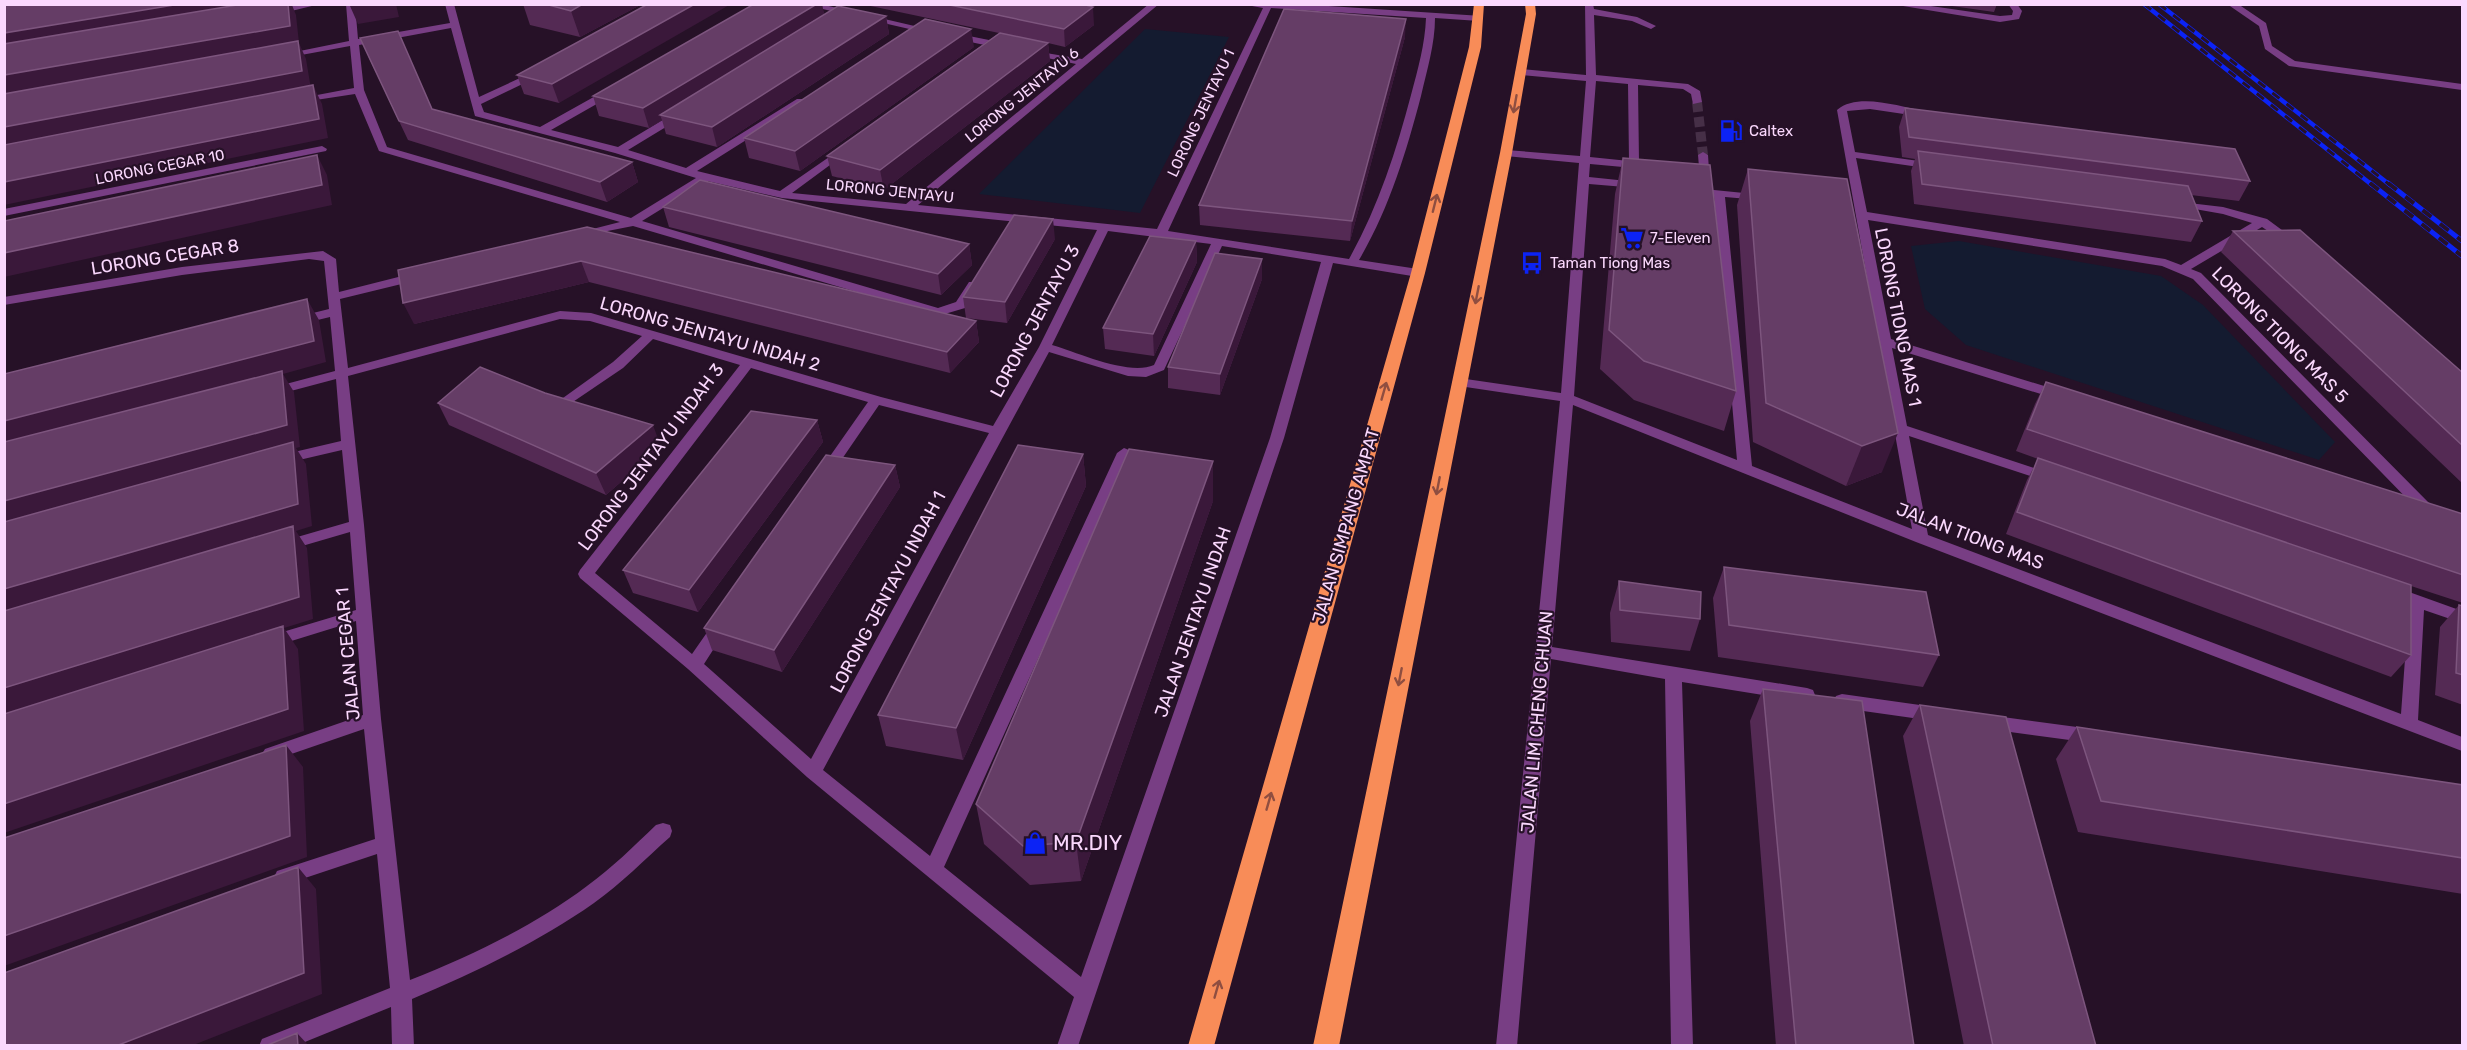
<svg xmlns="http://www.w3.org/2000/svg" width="2467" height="1050" font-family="Rubik,sans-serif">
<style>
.green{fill:#141b30}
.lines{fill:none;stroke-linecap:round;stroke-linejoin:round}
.minor-tunnel{stroke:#462f47;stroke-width:10;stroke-dasharray:10 5;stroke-linecap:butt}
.minor{fill:#783e84;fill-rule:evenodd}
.highway{fill:#f88c58;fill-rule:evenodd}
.rail-far1-casing{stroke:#0c23f5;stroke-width:4.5}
.rail-casing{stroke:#0c23f5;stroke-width:5}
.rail-far1{stroke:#261127;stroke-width:3;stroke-dasharray:9;stroke-linecap:butt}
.rail{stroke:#261127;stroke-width:4;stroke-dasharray:11;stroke-linecap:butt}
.wall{fill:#542a54}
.shaded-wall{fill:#3a183a}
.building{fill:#653d66;stroke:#7d557e;stroke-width:1.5}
.oneway{stroke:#8f4e40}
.labels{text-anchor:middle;stroke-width:4.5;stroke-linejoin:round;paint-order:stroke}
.far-street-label{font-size:15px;fill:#fad8fd;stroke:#261127}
.far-poi-label{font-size:15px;fill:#fad8fd;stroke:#261127;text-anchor:start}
.street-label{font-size:18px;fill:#fad8fd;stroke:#261127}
.near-poi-label{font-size:21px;fill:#fad8fd;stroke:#261127;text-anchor:start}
</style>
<rect width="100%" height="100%" fill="#261127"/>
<!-- green -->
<path class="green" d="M1145,29l84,8 -89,176 -161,-19z
M1959,241l202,35 42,29 132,137 -16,18 -353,-115 -41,-36 -14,-63z"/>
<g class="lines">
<!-- minor-tunnel -->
<path class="minor-tunnel" d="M1697,102l6,53"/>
<!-- minor -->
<path class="minor" d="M300,4h20l-45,11 -5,-3z
M346,4h9l3,35 92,-16 -5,-19h9l25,93 54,-25h6v4l-58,28 3,8 56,15 68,-38h8v4l-65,37 67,17 58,-35h8v4l-56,34 58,18 111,-69h8v4l-108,68 83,20 65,-45 4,1v4l-57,42 114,11 170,-140 -48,-10v-4l54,9 67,-55h10l-241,201 239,24 106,-221 -22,-4h57l184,12v4l-3,1 -44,-3c0,26 -8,52 -14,78 -15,57 -32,113 -62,164l59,9 6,4 -6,4 -85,-14 -49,175 -206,608h-21l17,-49 -267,-220 -119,-108 -108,-91 -2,-4 2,-4 160,-205 -87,-26 -30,29 -62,42 -7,-4 2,-3 57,-41 29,-26 -52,-15 -30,-2 -212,57 16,149 17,194 29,261c62,-25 124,-54 177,-94 25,-18 47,-40 69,-61l7,-2 7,2 2,6 -2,6c-25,22 -49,47 -76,66 -57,40 -119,69 -182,96l2,47h-22l-1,-39 -96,39h-36l3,-7 128,-51 -13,-134 -93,31 -7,-2 -3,-6 3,-6 98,-32 -11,-110 -93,32 -6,-2 -3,-5 3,-5 98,-34 -7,-94 -84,26 -6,-2 -2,-4 2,-4 90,-27 -6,-78 -65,19 -8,-5 3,-4 69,-20 -7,-72 -60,14 -7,-5 2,-3 64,-15 -5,-62 -64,17 -7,-4 2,-3 68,-18 -5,-54 -33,8 -6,-4 2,-3 36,-9 -5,-48 -15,-2 -127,16 -178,30v-8l178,-30 141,-16 13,8 3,33 79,-20 6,4 -2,3 -82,20 8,69 212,-57 31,2 290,84 112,29 46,-79 58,-117 -315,-32 -75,-17 -65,40 296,87 18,-6 13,-20h8l2,3 -14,23 -27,8 -305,-90 -56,11v-4l43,-11 -241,-71 -24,-57 -59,9v-4l58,-11 -4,-42 -65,12 -5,-3 69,-14zM1271,8l155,10c-1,26 -8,51 -15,77 -15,57 -33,112 -62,164l-181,-28zM451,28l24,88 140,37 81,25 -65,40 -244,-71 -23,-57 -5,-45zM1108,231l103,13 -57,121c-25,11 -75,-12 -102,-20zM1222,246l99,16 -51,176 -189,539 -137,-110 187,-414 -2,-3 -5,-2 -7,5 -187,403 -107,-86 226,-418 79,24 18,1 18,-7zM751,368l117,34 -47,67 -2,3 2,3h10l48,-70 110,28 -178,326 -107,-95 25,-39 -2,-4h-12l-23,33 -97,-81z
M801,4h19l116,27 -5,3z
M1585,4h8l1,5 43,8 19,9 -5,3 -19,-8 -38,-6 2,60 92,9 12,7 2,11 -9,2 -2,-10 -8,-5 -45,-4 1,77 6,3 -11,3 -44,-4 -1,13 48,5 6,3 -6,3 -48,-4 -15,212 163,64 -23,-264 -20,-2 -6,-3 6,-3 70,7v4l-4,1 -35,-3 27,269 160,63 -75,-419c21,-18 63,-3 87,1l5,3 -5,3 -54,-8 -23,2 8,41 78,11 5,3 -5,3 -77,-11 11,54 298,47 16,6 71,-42 -29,-9 -51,-9v-4l51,6 44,12 30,22v4h-8l-27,-18 -71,42 10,4 230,232 2,4 -2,4h-10l-228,-234 -31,-13 -294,-46 23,119 176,54 2,3 -7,4 -5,-1 -165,-51 15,78 148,49 2,3 -2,3h-10l-136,-45 19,99 473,179 8,-110 -23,-8 -2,-4 2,-4h12l64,23v12l-38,-13 -6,110 44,17v14l-546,-209 -343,-137 -21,242 255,41 6,2 2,5 -2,5 -6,2 -125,-20 11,364h-22l-6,-367 -114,-20 -34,387h-21l64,-645 -101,-15 -7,-4 7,-4 102,15 18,-230 -73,-7 -5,-3 5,-3 74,6 6,-75 -66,-6 -5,-3 5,-3 66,6zM1596,81l32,3 1,77 -39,-4z
M1891,4h26l83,12 12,-1 1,-4 -5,-7h9l5,7 -3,8 -19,3z
M2227,4h11l28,19 6,23 23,15 167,23v6l-173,-24 -24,-17 -6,-23z
M954,33l50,10 5,3 -5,3 -53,-11 -2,-2z
M322,146l5,3 -1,2 -322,65v-7z
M1703,152l5,3 1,15 -10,4 -15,-2v-4l15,-1 -1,-12z
M1842,694l92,13 6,2 3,5 -3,5 -6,2 -92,-13 -6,-2 -3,-5 3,-5z
M1988,715l104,14 6,2 3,5 -3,5 -6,2 -104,-14 -6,-2 -3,-5 3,-5z"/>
<!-- highway -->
<path class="highway" d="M1474,4h10l-3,43 -56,226 -211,773h-26l223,-773 58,-226z
M1525,4h10l1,10 -24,139 -173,893h-26l187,-893 26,-139z"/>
<!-- rail-far1 casing -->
<g class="rail-far1-casing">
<path id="rail-far1" d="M2144,4l228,181
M2159,4l231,181"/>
</g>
<!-- rail casing -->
<g class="rail-casing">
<path id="rail" d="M2370,183l92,73
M2388,183l74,58"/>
</g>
<!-- rail-far1 -->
<use href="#rail-far1" class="rail-far1"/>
<!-- rail -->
<use href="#rail" class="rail"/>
</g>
<!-- wall -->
<path class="wall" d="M523,4h119l-62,33 -50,-12z
M648,4l-89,99 -35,-9 -7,-19z
M754,4h68l2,11 62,1 3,18 -172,113 -51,-13 -4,-14 -13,8 -50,-12 -6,-20z
M861,4h221l12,21 -29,22 -17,-4 2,18 -166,129 -52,-14 -5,-20 172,-123z
M1938,4h59l-3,8z
M1405,37l-55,204 -150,-16 -1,-20z
M974,47l-174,124 -51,-13 -5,-20z
M368,56l64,53 200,53 6,20 -31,20 -199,-62z
M1905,108l345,73 -11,20 -48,-6 11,26 -11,21 -277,-38 -3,-33 4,-12 -13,-2 -3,-30z
M1623,158l113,233 -12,40 -90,-31 -34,-31 15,-175z
M1748,169l134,303 -36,14 -93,-44 -16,-237z
M663,207l306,37 3,21 -31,30 -272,-68z
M587,227l389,94 3,21 -29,31 -361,-91 -175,42z
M2233,231l230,142v111l-242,-232z
M1055,239l-48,84 -41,-5 -3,-21z
M1196,241l1,21 -43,94 -49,-7 -2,-21z
M1262,279l-42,116 -52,-7v-21z
M2046,382l417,132v89l-52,-17v69l-20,22 -385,-143 21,-54 11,-21 -22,-8 19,-47z
M438,403l223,44 -55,48 -157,-70z
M817,420l6,22 -125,170 -65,-19 -10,-23z
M1083,454l3,32 -123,274 -77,-14 -8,-31z
M895,465l5,22 -118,185 -70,-22 -8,-22z
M1213,501l-132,380 -51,4 -46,-41 -8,-40z
M1724,567l215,88 -16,32 -205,-30 -5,-59z
M1619,581l81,38 -10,32 -79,-9 -1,-29z
M2459,605l4,1v99l-28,-10 5,-68z
M1763,689l151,357h-138l-26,-325z
M1920,705l176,341h-132l-61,-310z
M2077,727l386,58v109l-385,-62 -22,-73z"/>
<!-- shaded-wall -->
<path class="shaded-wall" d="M180,4h114l-2,1 4,10 3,28 7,16 5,30 -307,60v-116z
M359,4h37l3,13 -41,7 -8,-18z
M583,4h59l-62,33 -9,-26z
M695,4h36l-172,99 -7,-19z
M817,4h5l3,16 -165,95 2,5 -13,8 -6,-20z
M1093,7l1,18 -29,22 -1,-18z
M886,16l3,18 -172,113 -5,-20z
M1406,19l-1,18 -55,204 2,-20z
M971,29l3,18 -174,124 -5,-20z
M1048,43l2,18 -166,129 -4,-20z
M313,85l9,19 6,34 -324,67v-23z
M317,155l10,20 5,30 -328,72v-24z
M632,162l6,20 -31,20 -7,-20z
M1053,219l2,20 -48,84 -2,-21z
M1196,241l1,21 -43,94 -1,-22z
M969,244l3,21 -31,30 -3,-21z
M1262,259v20l-42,116v-21z
M581,261l8,21 -175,42 -11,-21z
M307,299l12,21 7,42 -43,12 11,18 6,55 -4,1 10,16 6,62 -16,5 11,17 6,71 -29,9 14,21 6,82 -300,102v-412z
M976,321l3,21 -29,31 -3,-21z
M817,420l6,22 -125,170 -9,-22z
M653,425l8,22 -55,48 -10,-22z
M1898,433l-16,39 -36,14 16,-40z
M1083,454l3,32 -123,274 -7,-32z
M1213,461v40l-132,380 -5,-39z
M895,465l5,22 -118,185 -8,-22z
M286,745l17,22 4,90 -303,109v-30z
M298,867l18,22 6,105 -131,52h-75z
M297,1033l12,13h-11z"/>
<!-- building -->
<path class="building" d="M10,4h170l-176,29v-28z
M243,4h45l2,22 -286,49v-31z
M545,4h38l-12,7z
M648,4h47l-143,80 -35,-9z
M754,4h63l-174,104 -50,-12z
M945,4h137l11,3 -29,22z
M838,6l48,10 -174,111 -52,-12z
M1284,9l122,10 -54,202 -153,-16z
M925,19l46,10 -176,122 -51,-13z
M398,31l34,78 200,53 -32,20 -201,-61 -39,-83z
M1000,33l48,10 -168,127 -53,-14z
M298,41l4,30 -298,56v-33z
M313,85l6,34 -315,63v-37z
M1905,108l330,41 15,32 -341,-44z
M1918,151l270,35 14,35 -280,-37z
M317,155l5,30 -318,68v-32z
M1623,158l87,7 26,226 -92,-30 -35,-31z
M1748,169l99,10 51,254 -36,13 -96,-43z
M700,180l269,64 -31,30 -275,-67z
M1014,215l39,4 -48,83 -42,-5z
M587,227l389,94 -29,31 -366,-91 -178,42 -5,-33z
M2300,230l163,143v73l-230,-215z
M1150,236l46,5 -43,93 -50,-6z
M1215,253l47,6 -42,115 -52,-7z
M307,299l7,42 -310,80v-47z
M480,367l65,26 108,32 -57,48 -158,-70z
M282,371l5,54 -283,76v-59z
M2046,382l417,132v61l-436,-146z
M751,411l66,9 -128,170 -66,-20z
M293,442l5,62 -294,85v-67z
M1018,445l65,9 -127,274 -78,-13z
M1129,449l84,12 -137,381 -53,4 -47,-42z
M826,455l69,10 -121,185 -70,-22z
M2038,458l373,127v70l-394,-143z
M293,526l6,71 -295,91v-77z
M1724,567l202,25 13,63 -210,-30z
M1619,581l82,11 -1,27 -80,-9z
M2459,605l4,1v69l-7,-2z
M283,626l5,83 -284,95v-90z
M1763,689l99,12 52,345h-118z
M1920,705l86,12 90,329h-103z
M2077,727l386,58v73l-362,-57z
M286,745l4,91 -286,100v-98z
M298,867l6,106 -188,73h-112v-73z
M297,1033l1,13h-33z"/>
<!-- one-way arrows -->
<defs><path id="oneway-shaft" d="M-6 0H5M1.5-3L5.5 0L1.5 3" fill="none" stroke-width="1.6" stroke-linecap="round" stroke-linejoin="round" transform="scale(1.5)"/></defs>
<g class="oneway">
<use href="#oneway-shaft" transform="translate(1515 104) rotate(100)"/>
<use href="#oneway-shaft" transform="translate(1435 203) rotate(-76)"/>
<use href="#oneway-shaft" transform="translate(1477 295) rotate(101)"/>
<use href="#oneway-shaft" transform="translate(1384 391) rotate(-74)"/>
<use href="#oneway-shaft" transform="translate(1438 486) rotate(101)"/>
<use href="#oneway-shaft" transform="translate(1400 677) rotate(101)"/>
<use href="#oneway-shaft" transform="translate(1269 801) rotate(-74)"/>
<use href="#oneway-shaft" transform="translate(1217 989) rotate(-74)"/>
</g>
<!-- icons -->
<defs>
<g id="fuel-bare" transform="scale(1.8)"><path d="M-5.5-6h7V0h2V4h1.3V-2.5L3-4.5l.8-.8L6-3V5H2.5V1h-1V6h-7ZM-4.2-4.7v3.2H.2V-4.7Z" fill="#0c23f5" stroke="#261127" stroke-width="2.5" paint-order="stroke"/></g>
<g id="supermarket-bare" transform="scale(1.8)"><path d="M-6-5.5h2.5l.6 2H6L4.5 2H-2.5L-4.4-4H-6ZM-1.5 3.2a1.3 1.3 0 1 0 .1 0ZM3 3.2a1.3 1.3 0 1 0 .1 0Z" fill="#0c23f5" stroke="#261127" stroke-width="2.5" paint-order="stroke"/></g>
<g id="bus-bare" transform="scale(1.8)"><path d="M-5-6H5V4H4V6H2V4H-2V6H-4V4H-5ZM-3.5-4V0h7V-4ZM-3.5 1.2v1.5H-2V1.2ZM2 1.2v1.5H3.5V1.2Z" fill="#0c23f5" stroke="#261127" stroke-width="2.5" paint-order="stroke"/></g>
<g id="shop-bare" transform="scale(1.8)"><path d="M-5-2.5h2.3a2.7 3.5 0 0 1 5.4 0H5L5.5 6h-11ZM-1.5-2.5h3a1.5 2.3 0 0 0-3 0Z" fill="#0c23f5" stroke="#261127" stroke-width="2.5" paint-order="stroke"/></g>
</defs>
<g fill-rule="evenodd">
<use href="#fuel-bare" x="1731" y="131"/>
<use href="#supermarket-bare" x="1632" y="238"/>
<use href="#bus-bare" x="1532" y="263"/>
<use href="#shop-bare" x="1035" y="843"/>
</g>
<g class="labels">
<!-- far-street labels -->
<g class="far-street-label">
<text transform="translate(1022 95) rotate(-39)" y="5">LORONG JENTAYU 6</text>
<text transform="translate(1201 113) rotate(-65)" y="5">LORONG JENTAYU 1</text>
<text transform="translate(160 167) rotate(-11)" y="5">LORONG CEGAR 10</text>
<text transform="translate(890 191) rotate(6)" y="5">LORONG JENTAYU</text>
</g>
<!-- far-poi labels -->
<g class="far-poi-label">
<text x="1749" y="136">Caltex</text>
<text x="1650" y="243">7-Eleven</text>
<text x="1550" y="268">Taman Tiong Mas</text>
</g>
<!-- street labels -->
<g class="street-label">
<text transform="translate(165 257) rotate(-9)" y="6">LORONG CEGAR 8</text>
<text transform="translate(1898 317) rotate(79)" y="6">LORONG TIONG MAS 1</text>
<text transform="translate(1035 321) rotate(-62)" y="6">LORONG JENTAYU 3</text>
<text transform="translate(710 334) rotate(16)" y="6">LORONG JENTAYU INDAH 2</text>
<text transform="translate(2280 335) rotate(45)" y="6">LORONG TIONG MAS 5</text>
<text transform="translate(651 457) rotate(-53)" y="6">LORONG JENTAYU INDAH 3</text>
<text transform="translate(1346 526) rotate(-74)" y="6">JALAN SIMPANG AMPAT</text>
<text transform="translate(1970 536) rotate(21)" y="6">JALAN TIONG MAS</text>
<text transform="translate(888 592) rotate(-62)" y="6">LORONG JENTAYU INDAH 1</text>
<text transform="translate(1193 622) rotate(-71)" y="6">JALAN JENTAYU INDAH</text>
<text transform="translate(348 654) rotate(-95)" y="6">JALAN CEGAR 1</text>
<text transform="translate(1537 722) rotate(-85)" y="6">JALAN LIM CHENG CHUAN</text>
</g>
<!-- near-poi labels -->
<g class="near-poi-label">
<text x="1053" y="850">MR.DIY</text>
</g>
</g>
<!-- border -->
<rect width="2467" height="1050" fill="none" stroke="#fad8fd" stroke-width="12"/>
</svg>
